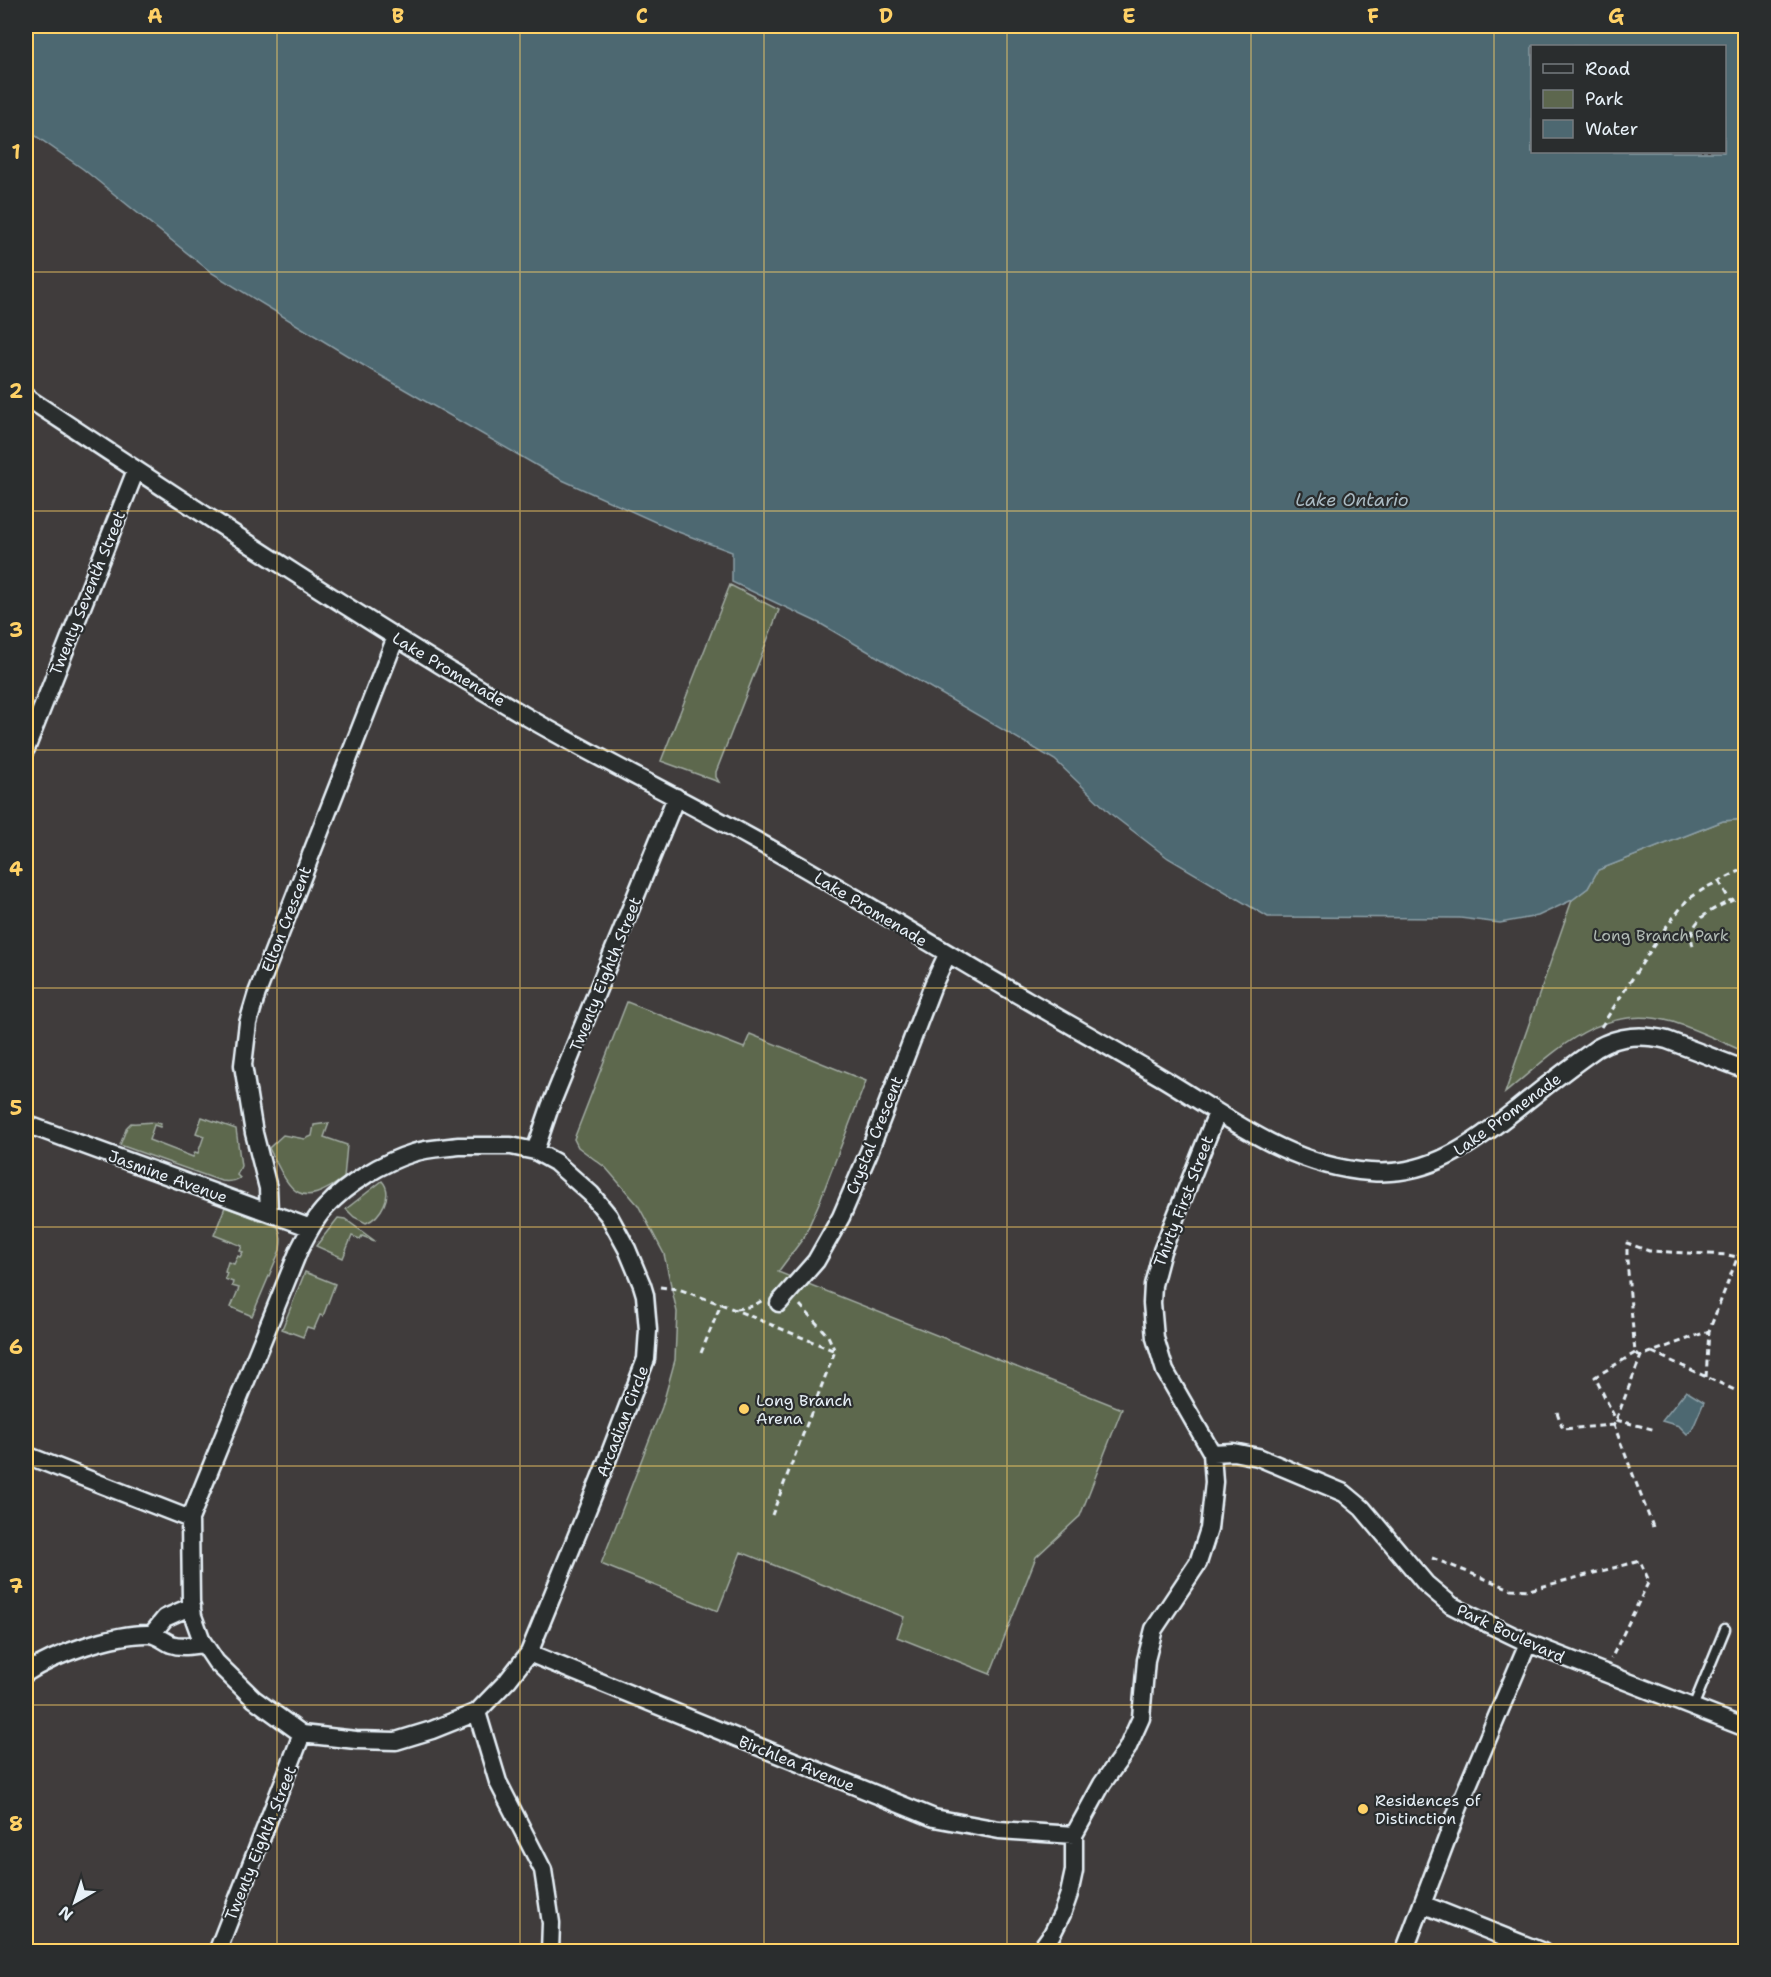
<svg xmlns="http://www.w3.org/2000/svg" width="1771" height="1977" font-family="'Shantell Sans',sans-serif">
<style>
.green{fill:#5d674e;stroke:#a2aca3;stroke-width:1.5}
.water{fill:#4d6871;stroke:#8b9fa7;stroke-width:1.5;fill-rule:evenodd}
.lines{fill:none;stroke-linecap:round;stroke-linejoin:round}
.lane-casing{stroke:#e8f1f8;stroke-width:13}
.street-casing{stroke:#e8f1f8;stroke-width:21}
.path{stroke:#e8f1f8;stroke-width:3;stroke-dasharray:6 4.5;stroke-linecap:butt}
.lane{stroke:#2a2d2e;stroke-width:8}
.street{stroke:#2a2d2e;stroke-width:16}
.grid{fill:none;stroke:#ffd166;stroke-width:1.5;stroke-opacity:0.55}
.poi-dot{fill:#ffd166;stroke:#2a2d2e;stroke-width:2}
.labels{text-anchor:middle;stroke-width:4.5;stroke-linejoin:round;paint-order:stroke}
.street-label{font-size:16px;fill:#e8f1f8;stroke:#2a2d2e}
.park-label{font-size:16px;fill:#b0bab4;stroke:#2a2d2e}
.poi-label{font-size:16px;fill:#e8f1f8;stroke:#2a2d2e;text-anchor:start}
.water-label{font-size:18px;font-style:italic;fill:#aabac2;stroke:#2a2d2e}
.neatline{fill:none;stroke:#ffd166;stroke-width:2}
.grid-label{font-size:20px;text-anchor:middle;font-weight:bold;fill:#ffd166}
</style>
<rect width="100%" height="100%" fill="#403c3c"/>
<filter id="ink" filterUnits="userSpaceOnUse"><feTurbulence type="fractalNoise" baseFrequency=".0167" numOctaves="2"/><feDisplacementMap in="SourceGraphic" scale="12" xChannelSelector="R" yChannelSelector="G"/><feConvolveMatrix kernelMatrix="1 2 1 2 8 2 1 2 1" color-interpolation-filters="sRGB"/></filter>
<g filter="url(#ink)">
<!-- green -->
<path class="green" d="M730,585l49,25 -63,162v5l3,5 -58,-21z
M1745,819v233c-23,-10 -47,-22 -72,-30 -72,-21 -117,29 -168,71l67,-193 16,-12 10,-18 125,-49z
M627,1002l117,46 6,-14 116,47 -47,122 -15,34 -26,35 344,137 -42,107 -44,41 -46,117 -93,-37 7,-20 -163,-65 -23,59 -117,-47 61,-157 13,-47 2,-48 -13,-58 -26,-49 -32,-37 -28,-21 -4,-8z
M202,1117l34,12 5,37 -4,9 3,3c-6,4 -12,4 -19,3l-101,-36 7,-18 4,-4c11,1 20,-3 30,1l-1,3 -6,-2 -5,15 44,17 2,-5 3,1 6,-17 -8,-3z
M329,1123l-5,14 23,8 -3,33c-47,34 -54,12 -75,-30l14,-13 22,4 7,-3 2,-11z
M382,1181c12,13 -1,36 -16,42l-12,-6 -8,-8z
M225,1207l53,20c4,8 3,15 2,23l-28,66 -21,-9 8,-19 -7,-2 1,-4 -8,-3 2,-6 -2,-1 3,-10 6,2 4,-8 2,1 3,-5 -3,-1 2,-5 -28,-11z
M338,1218l7,1 30,22 -13,-5 -2,3 -8,-3 -9,22 -27,-12z
M305,1272l30,12 -12,32 -3,-1 -6,14 -7,-2 -4,10 -21,-8z"/>
<!-- water -->
<path class="water" d="M26,26h1719v793l-22,2 -125,49 -10,18 -16,12 -34,16 -38,7 -40,-5 -192,-1 -100,-59 -57,-44 -56,-54 -234,-136 -89,-42v-30l-59,-22 -113,-51 -189,-109 -159,-97 -129,-104 -57,-40zM1532,46h192v106h-192z
M1686,1391l18,11 -12,28 -5,4 -8,-8 -17,-5z"/>
<g class="lines">
<!-- lane casing -->
<g class="lane-casing">
<path id="lane" d="M1693,1707l32,-78"/>
</g>
<!-- street casing -->
<g class="street-casing">
<path id="street" d="M26,397c165,109 330,219 501,320 74,43 151,80 226,122 93,51 183,109 276,162 45,26 90,51 135,78 65,39 127,88 206,93 60,5 102,-28 147,-63 26,-21 53,-42 80,-61 23,-13 45,-14 70,-8l79,30
M26,749l110,-279
M26,1124l285,104
M459,1146h52l24,5 20,11 36,32 18,22 18,33 15,36 3,10 3,35 -2,29 -43,112 -74,182 -21,27 -31,32 -45,18 -36,11 -40,-1 -54,-6 -48,-35 -38,-37 -14,-21 -9,-25 -2,-14 -1,-83 109,-269c8,-15 15,-31 27,-43 21,-23 57,-45 87,-54 14,-5 31,-5 46,-7z
M535,1151l15,-44 126,-310
M269,1212l-1,-24 -14,-55 -11,-68 5,-42 9,-30 139,-356
M779,1303l37,-42 25,-44 28,-65 64,-167 14,-30
M1212,1453l21,-1 25,5 86,36 18,15 64,76 25,21 23,12 54,26 218,85
M26,1455l164,64
M152,1634l13,-16 27,-12
M529,1653l405,165 65,12 75,5
M26,1673c29,-19 88,-40 124,-39 8,1 14,7 21,10 11,4 22,1 33,0
M477,1712l21,70 45,88 8,53 -1,29
M1422,1904l121,48
M217,1952l85,-218
M1039,1952l13,-18 10,-20 7,-20 5,-23v-36l28,-51 25,-35 14,-31 5,-58 8,-31 44,-66 11,-34 5,-47 -2,-29 -47,-82 -10,-33 -3,-35 1,-18 9,-34 55,-138
M1404,1952l56,-148 68,-161"/>
</g>
<!-- path -->
<path class="path" d="M1719,881l11,20
M1693,946c-9,-30 31,-41 53,-52
M1601,1027l62,-96 24,-31 20,-13 39,-19
M660,1287l18,2 43,15
M800,1305l28,31 6,13
M736,1309l17,-3 10,-6
M1652,1352l85,39
M701,1353l20,-49 114,47 -63,164
M1635,1353l-40,24 21,43 40,10
M1641,1356l-6,-3 -8,-93v-17l22,8 79,4 18,4
M1706,1377l3,-46
M1557,1412l6,17 51,-4
M1653,1527l-39,-102 27,-69 68,-25 29,-75 8,-7
M1432,1558l79,31 18,1 111,-29 9,20 -38,78"/>
<!-- lane -->
<use href="#lane" class="lane"/>
<!-- street -->
<use href="#street" class="street"/>
</g>
</g>
<!-- grid -->
<path class="grid" d="M277,26v1926M520,26v1926M764,26v1926M1007,26v1926M1251,26v1926M1494,26v1926M26,272h1720M26,511h1720M26,750h1720M26,988h1720M26,1227h1720M26,1466h1720M26,1705h1720"/>
<!-- markers -->
<g class="poi-dot">
<circle cx="744" cy="1409" r="6"/>
<circle cx="1363" cy="1809" r="6"/>
</g>
<g class="labels">
<!-- street labels -->
<g class="street-label">
<text transform="translate(87 593) rotate(-68)" y="6">Twenty Seventh Street</text>
<text transform="translate(449 669) rotate(31)" y="6">Lake Promenade</text>
<text transform="translate(871 909) rotate(31)" y="6">Lake Promenade</text>
<text transform="translate(286 919) rotate(-69)" y="6">Elton Crescent</text>
<text transform="translate(605 974) rotate(-68)" y="6">Twenty Eighth Street</text>
<text transform="translate(1507 1114) rotate(-36)" y="6">Lake Promenade</text>
<text transform="translate(874 1135) rotate(-68)" y="6">Crystal Crescent</text>
<text transform="translate(168 1176) rotate(20)" y="6">Jasmine Avenue</text>
<text transform="translate(1183 1201) rotate(-69)" y="6">Thirty First Street</text>
<text transform="translate(622 1421) rotate(-69)" y="6">Arcadian Circle</text>
<text transform="translate(1511 1633) rotate(25)" y="6">Park Boulevard</text>
<text transform="translate(797 1763) rotate(22)" y="6">Birchlea Avenue</text>
<text transform="translate(260 1843) rotate(-68)" y="6">Twenty Eighth Street</text>
</g>
<!-- park labels -->
<g class="park-label">
<text x="1661" y="941">Long Branch Park</text>
</g>
<!-- poi labels -->
<g class="poi-label">
<text x="756" y="1406">Long Branch<tspan x="756" dy="18">Arena</tspan></text>
<text x="1375" y="1806">Residences of<tspan x="1375" dy="18">Distinction</tspan></text>
</g>
<!-- water labels -->
<g class="water-label">
<text x="1352" y="506">Lake Ontario</text>
</g>
</g>
<!-- margin -->
<rect width="1771" height="1977" fill="none" stroke="#2a2d2e" stroke-width="66"/>
<!-- legend -->
<rect x="1531" y="45" width="195" height="108" fill="#2a2d2e" stroke="#767b7f" stroke-width="1.5"/>
<rect x="1543" y="64" width="30" height="9" fill="#2a2d2e" stroke="#767b7f" stroke-width="1.5"/>
<text x="1585" y="75" font-size="18" fill="#e8f1f8">Road</text>
<rect x="1543" y="90" width="30" height="18" fill="#5d674e" stroke="#767b7f" stroke-width="1.5"/>
<text x="1585" y="105" font-size="18" fill="#e8f1f8">Park</text>
<rect x="1543" y="120" width="30" height="18" fill="#4d6871" stroke="#767b7f" stroke-width="1.5"/>
<text x="1585" y="135" font-size="18" fill="#e8f1f8">Water</text>
<!-- north arrow -->
<g transform="translate(75 1902) rotate(219)" stroke="#2a2d2e" stroke-width="4.5" paint-order="stroke">
<path d="M0-4.5L10 22L0 15L-10 22Z" fill="#e8f1f8"/>
<text y="-9" font-size="16" font-weight="bold" text-anchor="middle" fill="#e8f1f8">N</text>
</g>
<rect x="33" y="33" width="1705" height="1911" class="neatline"/>
<g class="grid-label">
<text x="155" y="23">A</text>
<text x="398" y="23">B</text>
<text x="642" y="23">C</text>
<text x="886" y="23">D</text>
<text x="1129" y="23">E</text>
<text x="1373" y="23">F</text>
<text x="1616" y="23">G</text>
<text x="16" y="159">1</text>
<text x="16" y="398">2</text>
<text x="16" y="637">3</text>
<text x="16" y="876">4</text>
<text x="16" y="1115">5</text>
<text x="16" y="1354">6</text>
<text x="16" y="1593">7</text>
<text x="16" y="1831">8</text>
</g>
</svg>
